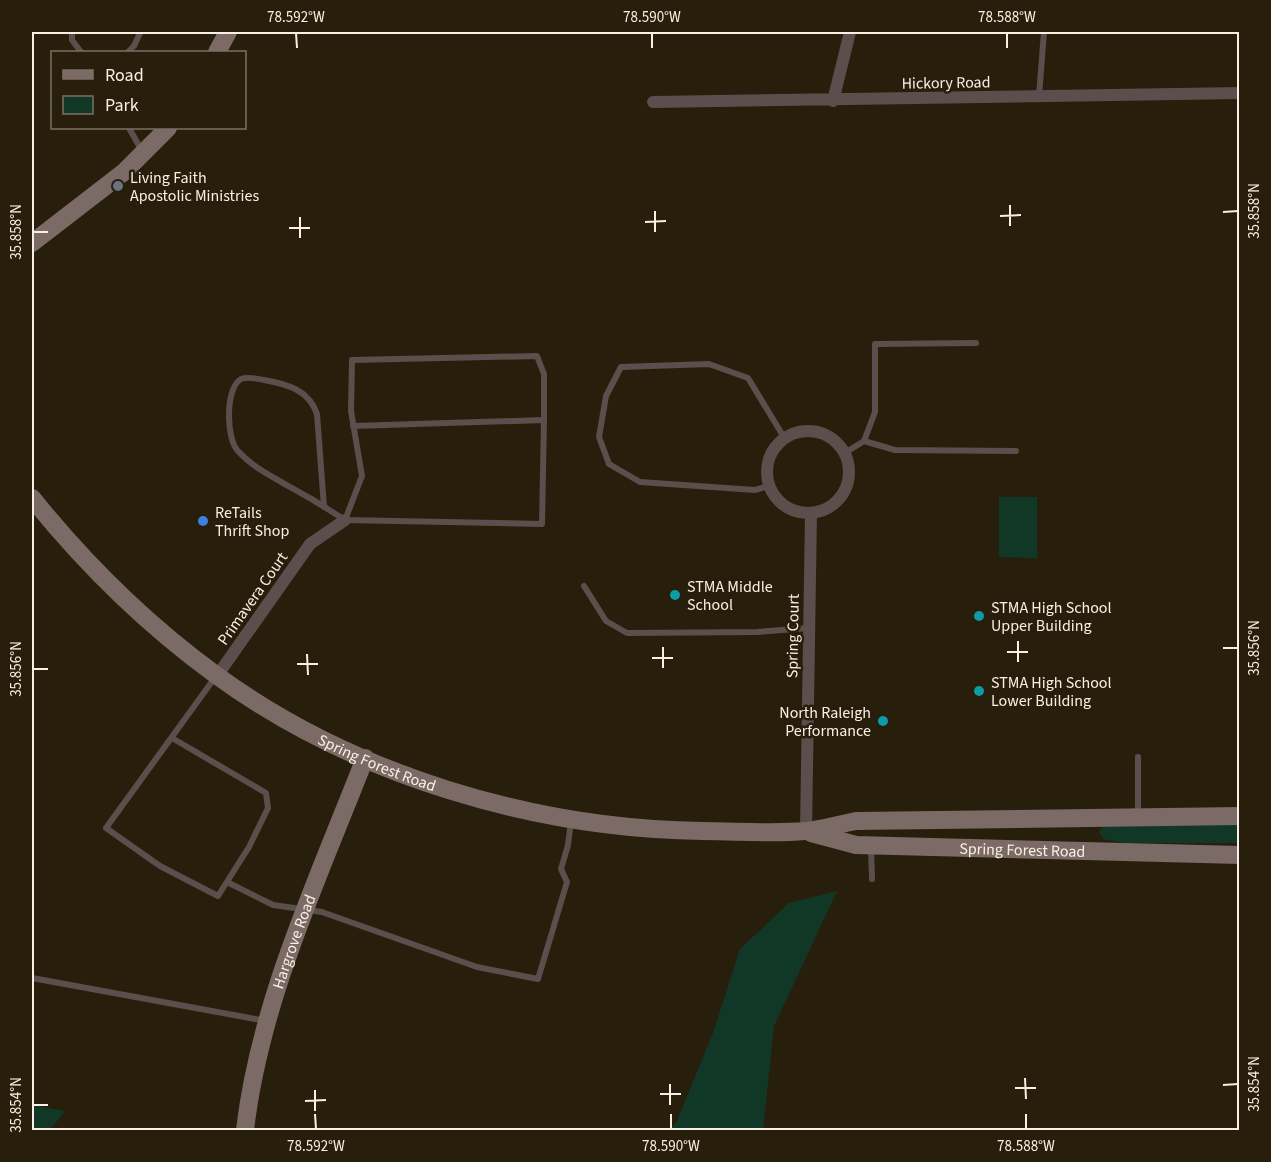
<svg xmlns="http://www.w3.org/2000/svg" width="1271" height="1162" font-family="'Source Sans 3',sans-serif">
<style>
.green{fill:#113827}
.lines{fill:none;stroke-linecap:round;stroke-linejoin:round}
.lane{stroke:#5a4f4c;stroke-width:6}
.street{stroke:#5a4f4c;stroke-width:12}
.secondary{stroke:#7b6a65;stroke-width:18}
.ticks{fill:none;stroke:#f8f0e5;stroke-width:2}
.worship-dot{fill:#6b7280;stroke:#281e0c;stroke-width:2}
.shop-dot{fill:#3f7fe0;stroke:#281e0c;stroke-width:2}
.culture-dot{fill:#0f9aa8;stroke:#281e0c;stroke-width:2}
.labels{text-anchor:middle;stroke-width:5;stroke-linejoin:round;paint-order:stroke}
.street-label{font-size:16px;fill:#f8f0e5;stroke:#281e0c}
.poi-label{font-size:16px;fill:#f8f0e5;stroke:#281e0c;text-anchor:start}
.neatline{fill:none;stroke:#f8f0e5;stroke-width:2}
.ticks-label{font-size:15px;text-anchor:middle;fill:#f8f0e5}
</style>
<rect width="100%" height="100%" fill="#281e0c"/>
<!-- green -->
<path class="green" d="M999,497h38v61l-38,-1z
M1239,823v20h-114l-22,-4 -4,-8 5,-6z
M837,891l-63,135 -11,104h-95l8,-7 37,-90 27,-84 49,-46z
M32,1105l33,6 -15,19h-18z"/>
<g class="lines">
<!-- lane -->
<path class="lane" d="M72,32v8l9,12
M128,52l6,-6 6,-13 -1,-1
M1039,96l5,-64
M129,128l13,23
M864,441l11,-29v-68l101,-1
M845,453l19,-12 31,9 121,1
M769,486l-14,4 -115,-8 -31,-18 -10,-27 7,-41 15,-29 88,-3 39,14 37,61
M324,507l-7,-93c-8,-24 -30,-30 -53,-34 -7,-1 -16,-4 -23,-1 -16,9 -15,60 -3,72 18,20 45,31 68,45 13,7 26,16 39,24l197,4 2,-104
M345,520l17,-44 -11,-65 1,-51 185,-4 7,18v46l-191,6
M584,586l22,35 21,12 130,-1 52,-4
M172,738l94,55 2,15 -19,39 -31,49 -58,-30 -54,-38 110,-152
M1138,816v-59
M871,847l1,32
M227,882l46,23 49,7 155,55 61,12 29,-97 -6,-13 7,-24 3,-24
M32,978l234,43"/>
<!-- street -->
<path class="street" d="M833,101l17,-69
M653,102l587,-9
M767 472a41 41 0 1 1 82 0a41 41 0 1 1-82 0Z
M217,676l93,-132 35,-24
M806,831l5,-318"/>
<!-- secondary -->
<g class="secondary">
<path d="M217,52l11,-20"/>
<path d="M32,243l92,-71 44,-44"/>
<path id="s1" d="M32,498c54,67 114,126 184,177 137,100 318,154 487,156 33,0 69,3 102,0 17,-1 34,-7 51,-10l384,-5"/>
<path id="s2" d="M811,833l45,12 384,10"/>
<path id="s3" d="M245,1130c15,-129 73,-251 120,-372"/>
</g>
</g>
<!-- ticks -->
<path class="ticks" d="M296,33l1,15M652,33v15M1007,33v15M1010,205v21M655,211v21M1223,212l15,-1M1000,216l21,-1M300,217v21M645,222l21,-1M289,228h21M33,232h15M1018,641v21M663,647v21M1223,648h15M1007,652h21M307,654l1,21M652,658h21M297,664h21M33,669h15M1025,1078l1,21M670,1084v21M1223,1085l15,-1M1015,1088h21M315,1090v21M660,1094h21M305,1101l21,-1M33,1105h15M315,1114l1,15M671,1114v15M1026,1114v15"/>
<!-- markers -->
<circle class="worship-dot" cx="118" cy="186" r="6"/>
<circle class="shop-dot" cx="203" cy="521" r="6"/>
<g class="culture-dot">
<circle cx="675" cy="595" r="6"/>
<circle cx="979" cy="616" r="6"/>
<circle cx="979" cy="691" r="6"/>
<circle cx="883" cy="721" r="6"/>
</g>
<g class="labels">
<!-- street labels -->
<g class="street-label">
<text transform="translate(946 82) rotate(-1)" y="6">Hickory Road</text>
<text transform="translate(252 598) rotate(-55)" y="6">Primavera Court</text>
<text transform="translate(792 636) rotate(-89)" y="6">Spring Court</text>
<text dy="6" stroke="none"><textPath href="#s1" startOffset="440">Spring Forest Road</textPath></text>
<text dy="6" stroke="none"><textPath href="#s2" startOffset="213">Spring Forest Road</textPath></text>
<text dy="6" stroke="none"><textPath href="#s3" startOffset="195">Hargrove Road</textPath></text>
</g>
<!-- poi labels -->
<g class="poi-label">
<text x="130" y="183">Living Faith<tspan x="130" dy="18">Apostolic Ministries</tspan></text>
<text x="215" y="518">ReTails<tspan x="215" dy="18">Thrift Shop</tspan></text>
<text x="687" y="592">STMA Middle<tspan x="687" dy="18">School</tspan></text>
<text x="991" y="613">STMA High School<tspan x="991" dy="18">Upper Building</tspan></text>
<text x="991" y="688">STMA High School<tspan x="991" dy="18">Lower Building</tspan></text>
<text x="871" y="718" text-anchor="end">North Raleigh<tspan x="871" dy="18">Performance</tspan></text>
</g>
</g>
<!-- border -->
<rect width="1271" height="1162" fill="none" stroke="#281e0c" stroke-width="66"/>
<!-- legend -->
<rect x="51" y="51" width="195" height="78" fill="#281e0c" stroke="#7b7263" stroke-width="1.5"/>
<rect x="63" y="70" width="30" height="9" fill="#7b6a65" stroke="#7b7263" stroke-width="1.5"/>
<text x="105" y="81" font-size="18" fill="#f8f0e5">Road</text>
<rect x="63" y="96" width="30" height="18" fill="#113827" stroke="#7b7263" stroke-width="1.5"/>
<text x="105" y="111" font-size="18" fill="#f8f0e5">Park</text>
<rect x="33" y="33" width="1205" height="1096" class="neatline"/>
<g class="ticks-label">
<text x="296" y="22">78.592°W</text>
<text x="652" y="22">78.590°W</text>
<text x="1007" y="22">78.588°W</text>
<text transform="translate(1254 211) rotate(-90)" y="5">35.858°N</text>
<text transform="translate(16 232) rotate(-90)" y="5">35.858°N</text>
<text transform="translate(1254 648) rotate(-90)" y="5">35.856°N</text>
<text transform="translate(16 669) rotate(-90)" y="5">35.856°N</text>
<text transform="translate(1254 1084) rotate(-90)" y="5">35.854°N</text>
<text transform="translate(16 1105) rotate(-90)" y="5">35.854°N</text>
<text x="316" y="1151">78.592°W</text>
<text x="671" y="1151">78.590°W</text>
<text x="1026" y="1151">78.588°W</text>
</g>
</svg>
